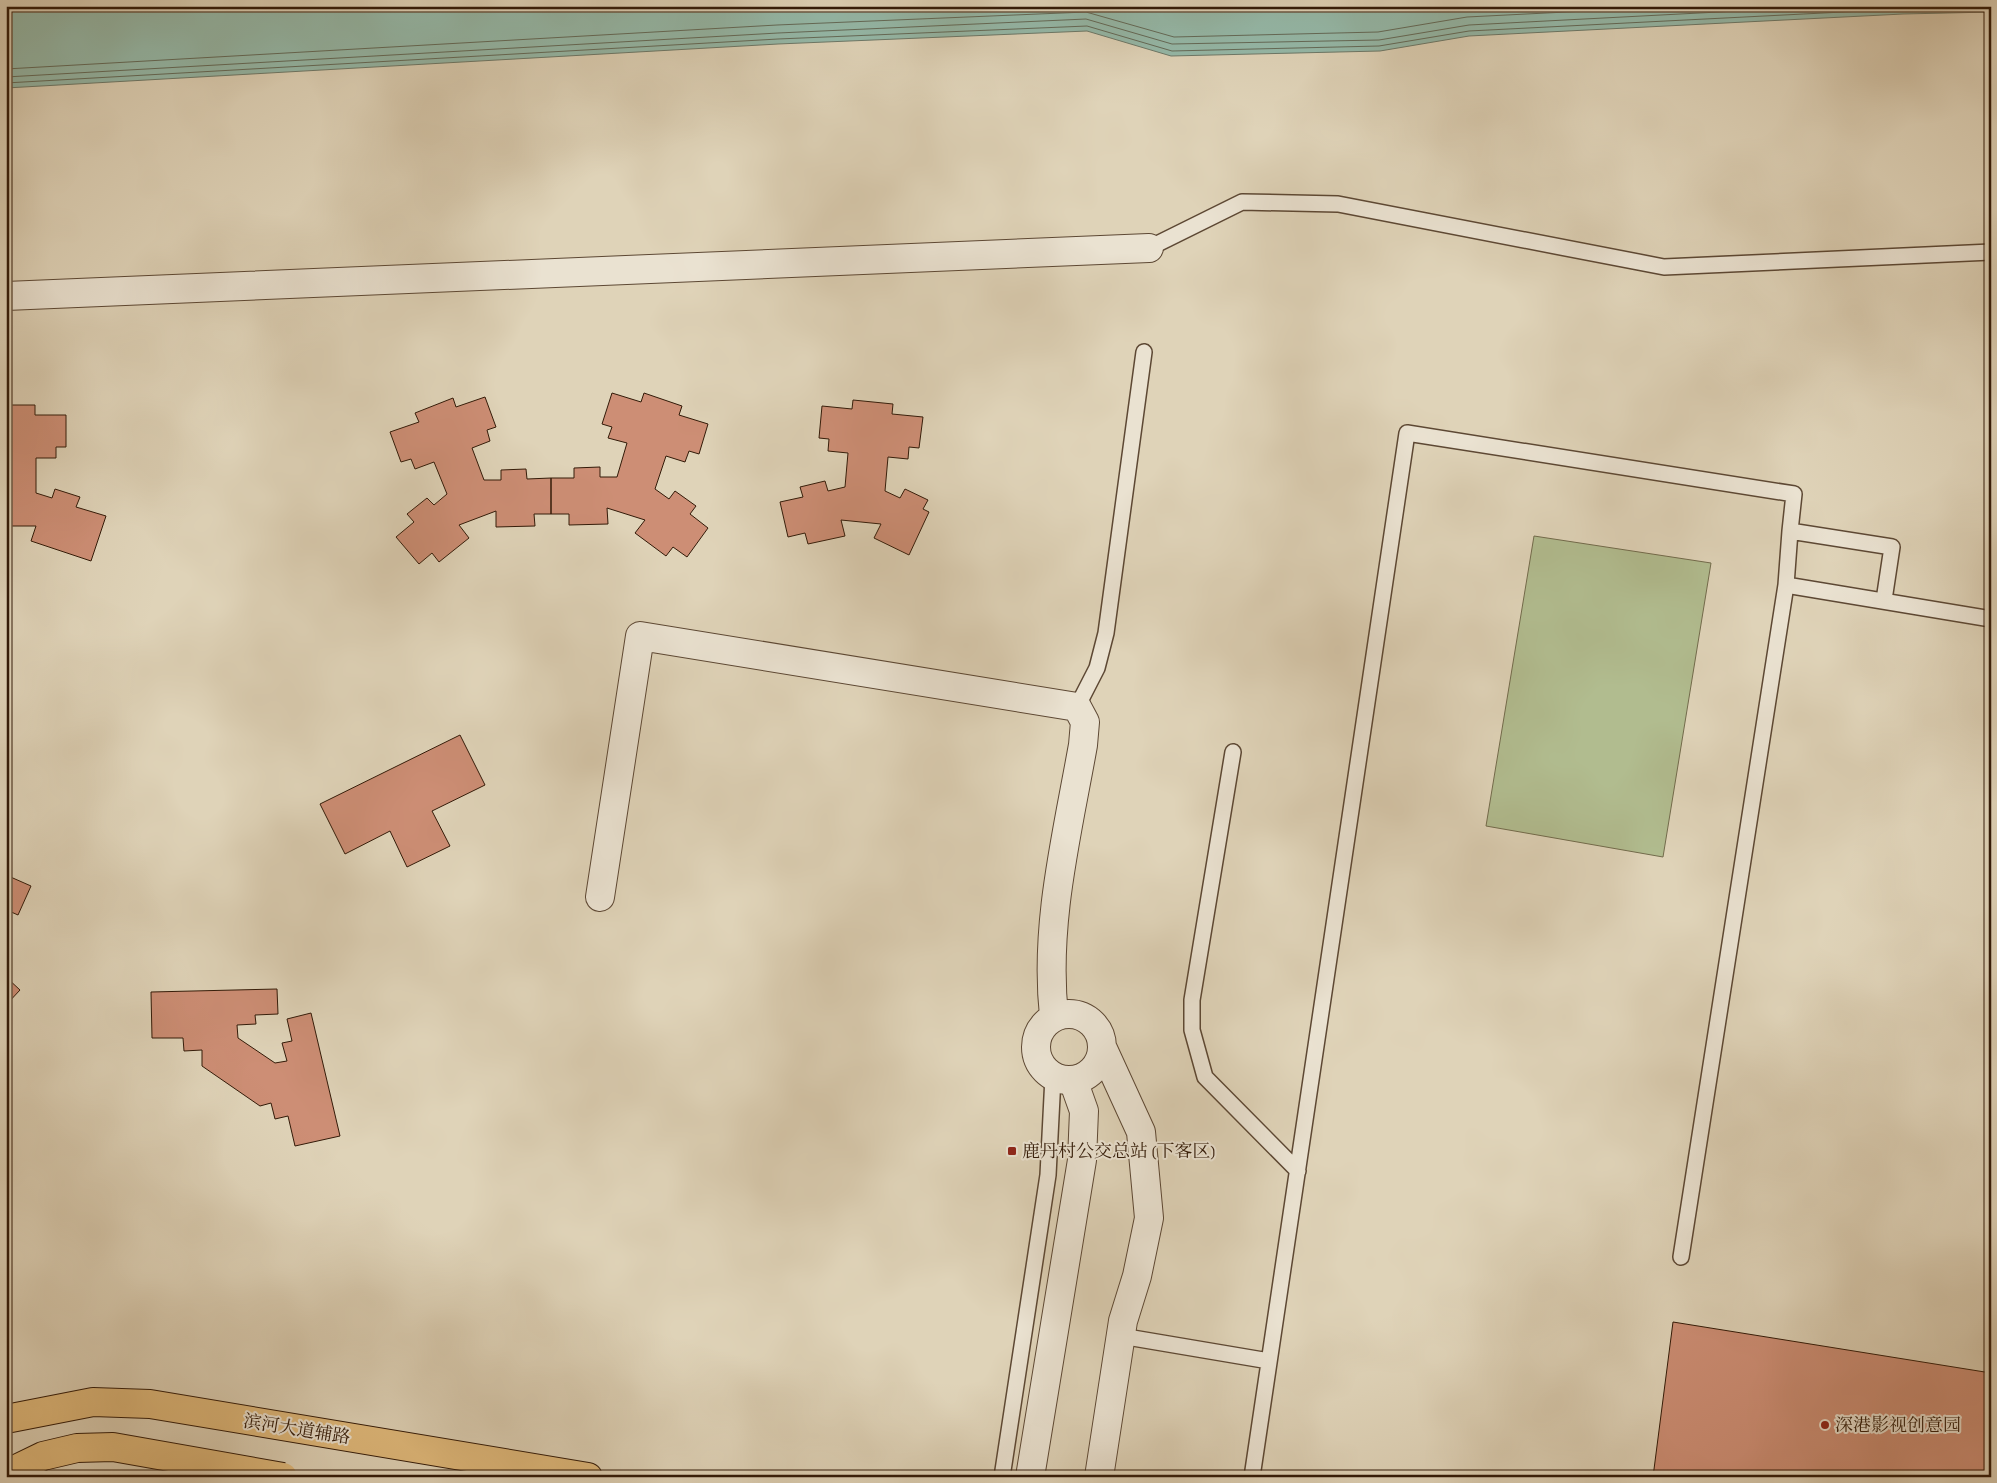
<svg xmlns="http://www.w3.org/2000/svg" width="1997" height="1483" font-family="Alegreya,'Noto Serif SC',serif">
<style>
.green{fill:#b1bc8f;stroke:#726b4c}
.water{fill:#95b9a9;stroke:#6d7969}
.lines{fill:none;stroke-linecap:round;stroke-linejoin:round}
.shore{stroke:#646a58;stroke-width:1}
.building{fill:#cd8e75;stroke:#321a08}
.service-casing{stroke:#5d4834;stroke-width:18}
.minor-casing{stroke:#5d4834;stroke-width:30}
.tertiary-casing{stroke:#5d4834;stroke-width:30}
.primary-casing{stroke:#321a08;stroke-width:30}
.service{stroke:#eae2d1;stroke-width:15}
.minor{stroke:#eae2d1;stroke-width:28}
.tertiary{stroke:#eae2d1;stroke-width:28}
.primary{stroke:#e0ba7c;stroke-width:28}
.primary-bridge-casing{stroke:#321a08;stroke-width:30;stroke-linecap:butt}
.primary-bridge{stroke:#e0ba7c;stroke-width:28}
.poi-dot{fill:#8f2418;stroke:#eae2d1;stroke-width:2}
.labels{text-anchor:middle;stroke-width:4;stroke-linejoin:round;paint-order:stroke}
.poi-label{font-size:18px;fill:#321a08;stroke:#eae2d1;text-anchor:start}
.street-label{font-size:18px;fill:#321a08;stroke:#eae2d1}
</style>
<rect width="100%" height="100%" fill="#dfd3b8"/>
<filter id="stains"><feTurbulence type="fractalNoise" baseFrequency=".004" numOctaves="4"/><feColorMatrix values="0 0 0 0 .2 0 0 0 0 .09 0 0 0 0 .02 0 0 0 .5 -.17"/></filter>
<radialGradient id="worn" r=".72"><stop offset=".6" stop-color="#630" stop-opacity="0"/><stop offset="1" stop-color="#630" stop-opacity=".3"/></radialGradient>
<!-- green -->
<path class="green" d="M1534,536l177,27 -48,294 -177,-31z"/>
<!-- water -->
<path class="water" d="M6,6h1985v6l-88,2 -434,22 -89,15 -209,5 -84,-25 -309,13 -772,44z"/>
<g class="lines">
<!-- shore -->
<path class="shore" d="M6,69l771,-44 309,-13 88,25 204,-5 89,-15 218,-11
M6,77l772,-44 308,-14 86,25 207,-4 90,-15 365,-19
M6,83l772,-44 309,-13 85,25 207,-5 90,-15 433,-22 89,-2"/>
</g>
<!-- building -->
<path class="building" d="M612,393l29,9 3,-9 38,13 -3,9 29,9 -9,30 -10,-3 -4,11 -19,-6 -11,33 14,10 6,-8 21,15 -6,8 18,14 -21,29 -14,-10 -7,9 -31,-23 10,-13 -38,-12 1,16 -39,1v-11h-18v-36h23v-10l26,-1v10h17l10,-34 -19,-5 4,-11 -10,-3z
M485,397l11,30 -9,3 3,11 -18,7 12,32h17v-10l25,-1 1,10 24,-1v36h-17l1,12 -39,1v-16l-37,14 10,13 -30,24 -7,-9 -13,11 -23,-27 18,-15 -7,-8 20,-16 7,7 13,-11 -13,-32 -19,7 -4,-10 -10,3 -11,-30 29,-10 -4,-9 38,-15 3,9z
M853,400l40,4 -1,10 31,3 -4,31 -10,-1 -1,12 -20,-2 -3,34 15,7 5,-9 23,11 -5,9 6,3 -20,43 -35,-17 7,-14 -40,-4 4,16 -37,8 -3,-11 -17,4 -8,-35 23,-5 -3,-10 25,-6 3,10 17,-4 3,-34 -20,-2 1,-12 -10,-1 3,-32 30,3z
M6,405h29v10h31v32h-10v11h-20v35l16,5 3,-9 25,8 -4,10 30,9 -15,45 -60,-20 5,-15h-30z
M460,735l25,50 -53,26 18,35 -43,21 -17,-36 -45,23 -25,-50z
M6,875l25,11 -13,29 -9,-4 -3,6z
M6,977l14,13 -14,15z
M277,989l1,25 -23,1 1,9 -19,1 1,13 37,25 12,-2 -5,-18 10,-2 -5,-22 24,-6 29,123 -45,10 -7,-30 -13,3 -4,-16 -11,3 -58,-40v-16l-18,1 -1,-13h-31l-1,-46z
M1673,1322l318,51v104h-338z"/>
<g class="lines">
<!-- service casing -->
<g class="service-casing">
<path id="service" d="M1149,248l93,-46 96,2 326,63 327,-15
M1790,531l-4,54 205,34
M1077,707l20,-39 9,-35 38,-281
M1233,752l-41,248v30l13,47 93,94
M1681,1257l105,-672
M1121,1336l148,25
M1002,1477l46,-302 5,-98
M1252,1477l155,-1044 387,61 -4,37 102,16 -8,53"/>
</g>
<!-- minor casing -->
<g class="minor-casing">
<path id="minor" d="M6,296l1143,-48
M600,897l40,-261 437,71 8,15 -2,23c-16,90 -39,180 -29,271
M1036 1047a33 33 0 1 1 66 0a33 33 0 1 1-66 0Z
M1099,1477l24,-156 14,-45 12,-58 -8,-86 -38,-83"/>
</g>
<!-- tertiary casing -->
<g class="tertiary-casing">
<path id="tertiary" d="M1030,1477l52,-317 2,-49 -11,-31"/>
</g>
<!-- primary casing -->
<g class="primary-casing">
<path id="primary" d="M6,1419l87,-17 57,2 438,73"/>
</g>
<!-- service -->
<use href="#service" class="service"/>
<!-- minor -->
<use href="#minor" class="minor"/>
<!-- tertiary -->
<use href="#tertiary" class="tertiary"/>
<!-- primary -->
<use href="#primary" class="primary"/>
<!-- primary-bridge casing -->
<g class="primary-bridge-casing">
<path id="primary-bridge" d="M6,1474l37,-18 34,-8 36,-1 170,30"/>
</g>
<!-- primary-bridge -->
<use href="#primary-bridge" class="primary-bridge"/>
</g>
<!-- markers -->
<g class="poi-dot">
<rect x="1007" y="1146" width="10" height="10" rx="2.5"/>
<circle cx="1825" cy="1425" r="5"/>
</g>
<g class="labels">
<!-- poi labels -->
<g class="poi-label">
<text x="1022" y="1157">鹿丹村公交总站 (下客区)</text>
<text x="1835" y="1431">深港影视创意园</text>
</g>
<!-- street labels -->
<g class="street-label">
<text transform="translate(297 1429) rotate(9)" y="6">滨河大道辅路</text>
</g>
</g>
<!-- margin -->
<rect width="1997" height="1483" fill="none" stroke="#dfd3b8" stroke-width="25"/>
<rect x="8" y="8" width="1982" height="1468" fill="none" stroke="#321a08" stroke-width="2.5"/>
<rect x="12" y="12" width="1972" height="1458" fill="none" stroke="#321a08"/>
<rect width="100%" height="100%" filter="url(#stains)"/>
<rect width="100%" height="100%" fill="url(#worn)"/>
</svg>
